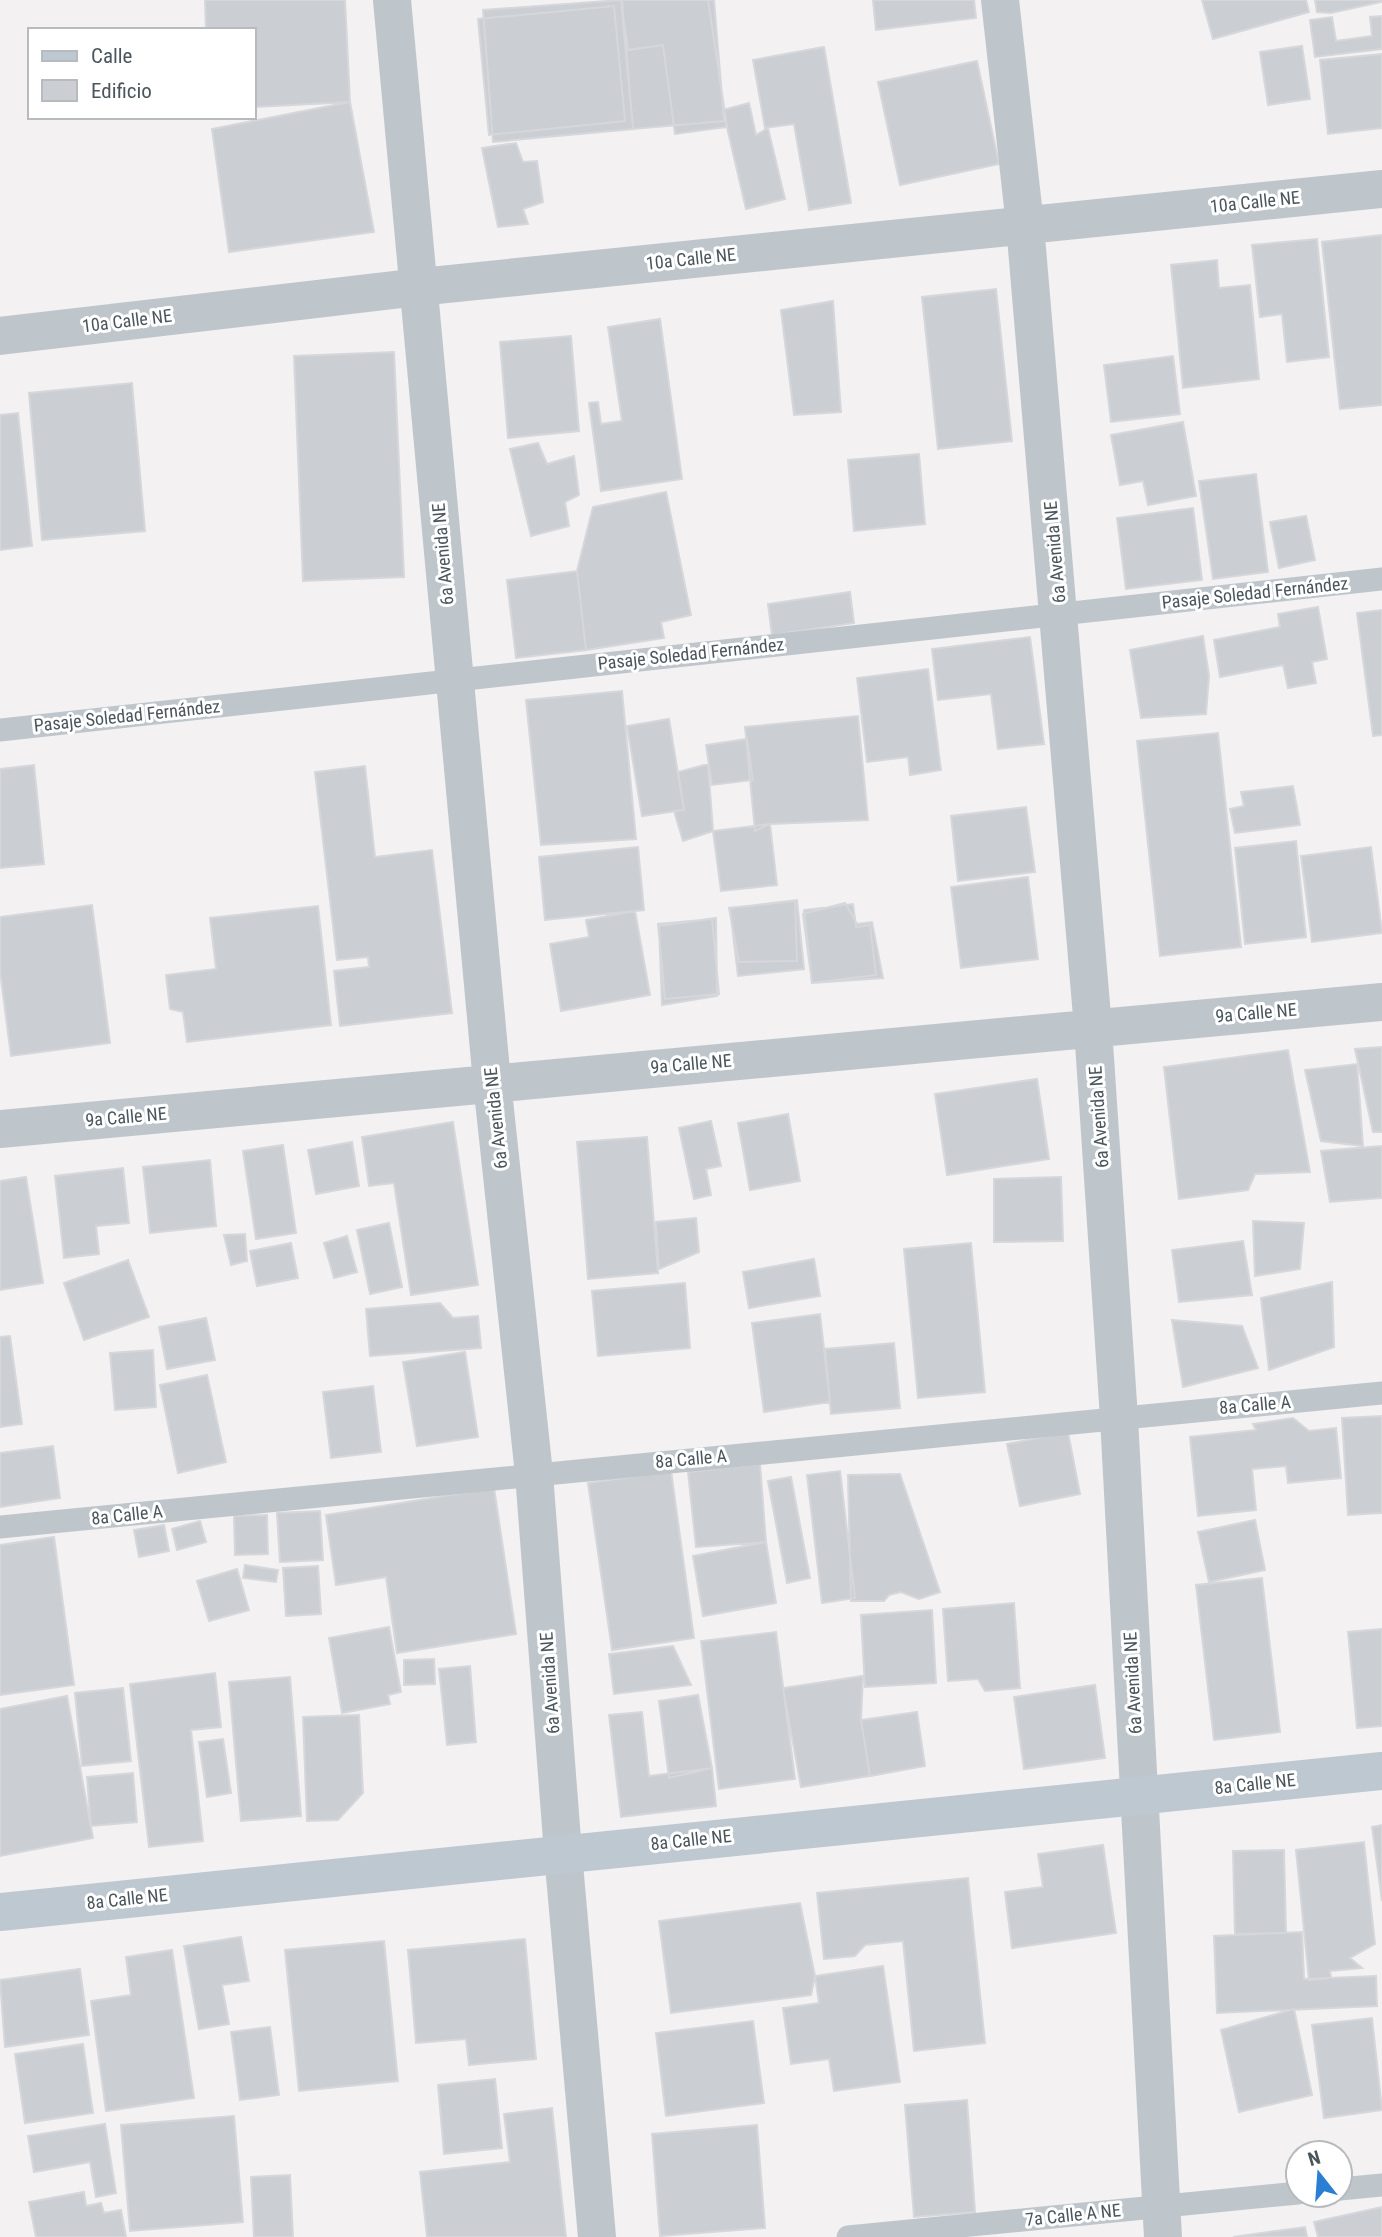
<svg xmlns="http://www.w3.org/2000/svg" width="1382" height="2237" font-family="'Roboto Condensed',sans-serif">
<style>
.building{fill:#cbced3;stroke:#d5d7db;stroke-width:2}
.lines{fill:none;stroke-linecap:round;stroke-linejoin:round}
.lane{stroke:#bec6cc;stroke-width:23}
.street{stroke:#bec6cc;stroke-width:38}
.secondary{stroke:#bec8d0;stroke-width:38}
.labels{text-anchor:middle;stroke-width:6;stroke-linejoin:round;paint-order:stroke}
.street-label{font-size:18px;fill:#4a555c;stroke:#fff}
</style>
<rect width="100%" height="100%" fill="#f3f1f1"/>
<!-- building -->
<path class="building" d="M205,0h140l5,102 -96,5v-77h-48z
M621,0h87l19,127 -52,7 -12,-89 -35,5z
M621,0l12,129 -140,13 -10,-132z
M622,0h92l10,121 -91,8z
M873,0h101l2,18 -100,12z
M1202,0h104l3,12 -96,27z
M1315,0h66v2l-50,11 -14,-1z
M614,6l11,115 -136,14 -11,-116z
M1382,16v33l-67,8 -5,-37 22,-3 4,24 36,-5 -2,-19z
M1302,46l8,53 -42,6 -8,-53z
M824,47l27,156 -42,7 -15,-86 -29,4 -12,-68z
M1382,54v74l-54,6 -8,-74z
M977,61l22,103 -99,21 -22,-103z
M350,102l24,130 -145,20 -17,-123z
M749,103l7,32 12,-7 17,71 -39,10 -23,-99z
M516,143l7,19 14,-1 6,41 -20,7 5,15 -30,3 -16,-79z
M1382,235v170l-42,4 -18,-167z
M1317,239l12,118 -42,5 -5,-48 -22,3 -8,-72z
M1217,260l2,28 31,-3 9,94 -76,9 -12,-123z
M996,289l16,152 -74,8 -16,-152z
M833,301l8,111 -47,3 -13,-105z
M660,319l22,160 -81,12 -12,-88 9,-1 3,22 21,-3 -14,-94z
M571,336l8,95 -71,7 -8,-96z
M394,352l10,225 -101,4 -9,-225z
M1173,356l7,58 -69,8 -7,-57z
M132,383l13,148 -103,9 -13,-147z
M18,413l14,133 -32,4v-135z
M1183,422l13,74 -48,9 -5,-24 -23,4 -9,-50z
M538,443l9,21 27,-8 5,39 -14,7 4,24 -38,10 -21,-87z
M919,454l6,70 -71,7 -6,-71z
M1256,474l12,98 -55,7 -14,-98z
M666,492l25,123 -30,7 3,16 -78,12 -9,-79 16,-64z
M1193,508l9,72 -76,9 -9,-71z
M1306,516l9,44 -36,8 -9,-46z
M577,571l9,79 -70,8 -9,-78z
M850,592l4,31 -82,12 -4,-31z
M1318,607l9,52 -15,3 4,21 -28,5 -5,-23 -63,12 -6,-37 66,-13 -2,-13z
M1382,610v125l-9,1 -16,-123z
M1203,636l6,40 -3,38 -65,4 -11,-68z
M1030,637l14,107 -46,5 -7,-55 -53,6 -6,-51z
M928,669l13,101 -31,5 -2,-18 -41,5 -10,-84z
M622,691l14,148 -95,6 -15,-145z
M858,716l10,104 -98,4 -15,7 -10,-104z
M669,719l15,91 -42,6 -15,-90z
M1218,733l23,214 -81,9 -23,-215z
M747,739l6,41 -41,5 -6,-40z
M708,764l5,67 -30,10 -9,-30 10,-1 -6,-38z
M34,765l10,99 -44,4v-99z
M365,766l10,91 57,-7 20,163 -112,13 -6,-55 35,-4 -1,-10 -31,3 -22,-188z
M1293,786l7,39 -65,8 -5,-24 14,-3 -3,-14z
M1026,807l9,65 -77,9 -7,-65z
M770,824l7,61 -56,6 -8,-60z
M1296,841l10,96 -61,7 -10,-96z
M638,847l6,63 -99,10 -6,-63z
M1371,847l11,86 -70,9 -11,-86z
M1028,877l10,82 -77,9 -10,-81z
M797,900l7,69 -66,7 -8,-68z
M795,901l2,60 -58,1 -10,-54z
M845,903l12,21 15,-2 11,56 -71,5 -9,-69z
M853,904l3,23 14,-2 6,50 -64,8 -8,-73z
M92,905l18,138 -99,13 -11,-85v-54z
M318,906l13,119 -144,17 -4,-30 -13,-3 -4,-34 50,-6 -6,-51z
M635,911l15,84 -89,16 -11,-67 39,-7 -3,-17z
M716,918l1,78 -55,9 -3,-79z
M712,919l7,75 -54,5 -7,-75z
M1382,1047v85h-9l-18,-83z
M1288,1050l22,122 -55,2 -7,16 -69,9 -15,-132z
M1357,1064l6,82 -42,-5 -16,-71z
M1037,1079l12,80 -102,16 -12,-81z
M788,1114l12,67 -50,9 -12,-67z
M711,1121l10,45 -15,3 5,26 -17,4 -15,-71z
M453,1122l25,163 -67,10 -17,-112 -25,3 -7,-49z
M647,1137l11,136 -70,6 -11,-137z
M352,1142l7,44 -43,8 -8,-44z
M283,1145l13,88 -40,6 -13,-88z
M1382,1146v52l-52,4 -9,-51z
M210,1160l6,66 -66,7 -7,-66z
M123,1168l6,55 -33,3 3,28 -35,4 -9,-82z
M26,1177l17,106 -43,7v-109z
M1061,1177l2,64 -69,1v-63z
M696,1218l3,34 -40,17 -3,-47z
M1253,1221l51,2 -4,46 -45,7z
M389,1223l13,64 -32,7 -13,-64z
M245,1234l2,27 -16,4 -7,-30z
M347,1236l10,36 -23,6 -10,-35z
M1243,1241l9,54 -73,7 -7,-52z
M291,1243l7,35 -41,8 -7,-35z
M971,1243l14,149 -67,6 -14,-149z
M814,1259l6,37 -71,12 -6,-36z
M128,1260l21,57 -65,23 -20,-57z
M1332,1282l2,65 -65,23 -8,-72z
M685,1283l5,65 -92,8 -6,-65z
M440,1303l13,15 25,-2 3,32 -111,8 -4,-47z
M820,1314l10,88 -66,10 -12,-89z
M206,1318l9,42 -48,9 -8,-42z
M1172,1320l70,6 16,42 -75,19z
M10,1336l12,88 -22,3v-90z
M894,1343l6,65 -69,6 -6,-65z
M153,1350l3,57 -41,3 -5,-57z
M465,1352l13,85 -61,9 -14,-84z
M207,1375l19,87 -48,11 -18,-88z
M373,1386l8,66 -50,6 -8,-66z
M1382,1416v97l-34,2 -6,-97z
M1293,1418l16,13 27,-3 5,50 -53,5 -2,-17 -34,3 4,41 -58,6 -8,-79 66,-7 -3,-6z
M1068,1432l12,62 -60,12 -13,-62z
M53,1446l7,52 -60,9v-54z
M760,1464l6,78 -70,5 -8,-75z
M671,1471l23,167 -82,12 -24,-167z
M840,1471l15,127 -33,5 -15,-128z
M900,1474l40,118 -21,7 -18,-7 -12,3 -5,6h-33l-3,-126z
M791,1477l19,101 -23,5 -19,-102z
M494,1488l22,146 -119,19 -11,-76 -50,8 -10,-70z
M320,1511l3,49 -43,2 -3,-49z
M267,1515l1,39 -33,1 -1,-39z
M1255,1520l10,50 -56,12 -11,-50z
M200,1521l6,21 -29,8 -5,-21z
M164,1525l5,26 -30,6 -5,-27z
M54,1537l20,148 -74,10v-150z
M766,1542l10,61 -73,13 -10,-60z
M245,1565l33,5 -2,12 -33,-4z
M318,1566l3,48 -35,2 -3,-48z
M237,1569l12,41 -40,11 -12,-40z
M1262,1578l18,154 -66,8 -18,-155z
M1014,1603l6,85 -35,3 -7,-12 -30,2 -5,-72z
M932,1610l4,73 -71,4 -4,-72z
M389,1627l12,65 -13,3 2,9 -48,9 -13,-75z
M1382,1629v97l-25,2 -9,-96z
M776,1632l19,147 -76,10 -18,-148z
M673,1646l18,39 -77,9 -5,-40z
M434,1659l1,25 -31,1v-25z
M470,1666l6,76 -29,3 -8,-76z
M215,1673l6,54 -30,3 12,111 -54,6 -19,-163z
M863,1676l-2,44 9,56 -69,11 -18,-99z
M290,1677l11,139 -60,5 -12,-139z
M1095,1685l10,73 -81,11 -10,-72z
M123,1688l8,73 -49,5 -7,-73z
M698,1695l14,73 -43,10 -10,-77z
M67,1696l26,142 -93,18v-147z
M642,1712l7,64 63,-8 4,38 -95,11 -12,-102z
M917,1712l8,54 -55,10 -9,-56z
M359,1715l4,78 -25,27 -31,1 -4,-104z
M223,1739l8,54 -24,4 -8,-55z
M133,1773l4,49 -46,4 -4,-49z
M1382,1825v76l-10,-74z
M1364,1842l11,102 -25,14 12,10 -32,3 1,7 -22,2 -13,-130z
M1103,1845l13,88 -104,15 -7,-56 38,-5 -5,-33z
M1284,1850l2,83 -51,1 -2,-83z
M968,1878l17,165 -71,8 -11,-110 -38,4 -10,11 -31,3 -7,-66z
M800,1903l15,73 -4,19 -140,18 -12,-92z
M1302,1932l2,47 72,-3 1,30 -160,7 -3,-77z
M241,1937l8,44 -27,4 7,39 -30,5 -15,-83z
M525,1939l11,120 -67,6 -3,-26 -50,4 -8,-93z
M384,1941l14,140 -99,10 -14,-141z
M172,1950l22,148 -88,13 -15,-110 40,-6 -5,-38z
M883,1966l17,116 -66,9 -5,-32 -38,5 -8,-56 36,-5 -4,-27z
M80,1969l9,66 -84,12 -5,-67z
M1294,2009l18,86 -73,17 -18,-82z
M1372,2018l10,92 -58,8 -12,-93z
M753,2021l11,82 -98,13 -10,-83z
M270,2027l9,68 -39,5 -9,-68z
M83,2044l10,69 -68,10 -10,-69z
M495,2079l7,69 -58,6 -6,-69z
M967,2100l8,112 -61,5 -9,-112z
M552,2108l14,129h-139l-7,-65 90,-10 -6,-48z
M234,2116l9,106 -113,9 -9,-106z
M105,2124l11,69 -20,4 -6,-35 -56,10 -6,-36z
M757,2125l8,103 -105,8 -8,-102z
M290,2175l3,62h-39l-3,-60z
M84,2192l2,14 15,-3 3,10 17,-3 5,27h-90l-7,-35z
M1382,2207v30h-64l-4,-15z
M1305,2227l2,10h-74z"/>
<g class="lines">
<!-- lane -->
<path class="lane" d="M0,730l1382,-151
M0,1527l1382,-134
M1340,2189l42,-4
M848,2237l450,-44"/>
<!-- street -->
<path class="street" d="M392,0l100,1082 42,392 29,379 34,384
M1000,0l25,225 68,803 26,390 44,819
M0,336l419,-49 963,-98
M0,1129l1382,-127"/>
<!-- secondary -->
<path class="secondary" d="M0,1912l1382,-141"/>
</g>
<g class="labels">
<!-- street labels -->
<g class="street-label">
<text transform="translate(1255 202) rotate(-6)" y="6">10a Calle NE</text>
<text transform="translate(691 259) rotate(-6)" y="6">10a Calle NE</text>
<text transform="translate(127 321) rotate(-7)" y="6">10a Calle NE</text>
<text transform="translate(1055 552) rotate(-95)" y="6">6a Avenida NE</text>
<text transform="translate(443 554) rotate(-95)" y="6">6a Avenida NE</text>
<text transform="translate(1255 593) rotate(-6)" y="6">Pasaje Soledad Fernández</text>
<text transform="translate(691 654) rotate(-6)" y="6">Pasaje Soledad Fernández</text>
<text transform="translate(127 716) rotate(-6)" y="6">Pasaje Soledad Fernández</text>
<text transform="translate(1256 1013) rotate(-5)" y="6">9a Calle NE</text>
<text transform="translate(691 1064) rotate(-5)" y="6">9a Calle NE</text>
<text transform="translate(126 1117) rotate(-5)" y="6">9a Calle NE</text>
<text transform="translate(1099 1117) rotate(-94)" y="6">6a Avenida NE</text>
<text transform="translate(496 1118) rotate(-96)" y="6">6a Avenida NE</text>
<text transform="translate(1255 1405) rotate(-5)" y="6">8a Calle A</text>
<text transform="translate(691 1459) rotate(-5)" y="6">8a Calle A</text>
<text transform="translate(127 1515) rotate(-6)" y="6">8a Calle A</text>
<text transform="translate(550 1683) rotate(-94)" y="6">6a Avenida NE</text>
<text transform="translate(1133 1683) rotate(-93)" y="6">6a Avenida NE</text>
<text transform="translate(1255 1784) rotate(-6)" y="6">8a Calle NE</text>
<text transform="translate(691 1840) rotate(-6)" y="6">8a Calle NE</text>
<text transform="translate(127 1899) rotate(-6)" y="6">8a Calle NE</text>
<text transform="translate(1073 2215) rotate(-6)" y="6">7a Calle A NE</text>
</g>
</g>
<!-- legend -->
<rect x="28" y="28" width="228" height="91" fill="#ffffff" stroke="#b7bbbe" stroke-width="2"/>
<rect x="42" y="51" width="35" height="10" fill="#bec8d0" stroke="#b7bbbe" stroke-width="2"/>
<text x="91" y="63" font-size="21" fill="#4a555c">Calle</text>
<rect x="42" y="80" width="35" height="21" fill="#cbced3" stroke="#b7bbbe" stroke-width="2"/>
<text x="91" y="98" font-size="21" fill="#4a555c">Edificio</text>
<!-- north arrow -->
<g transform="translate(1319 2174) rotate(343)"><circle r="33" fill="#ffffff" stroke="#b7bbbe" stroke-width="2"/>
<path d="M0-5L12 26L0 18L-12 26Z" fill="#2b7fd3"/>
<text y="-10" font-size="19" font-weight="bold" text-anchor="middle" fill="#4a555c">N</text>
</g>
</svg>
